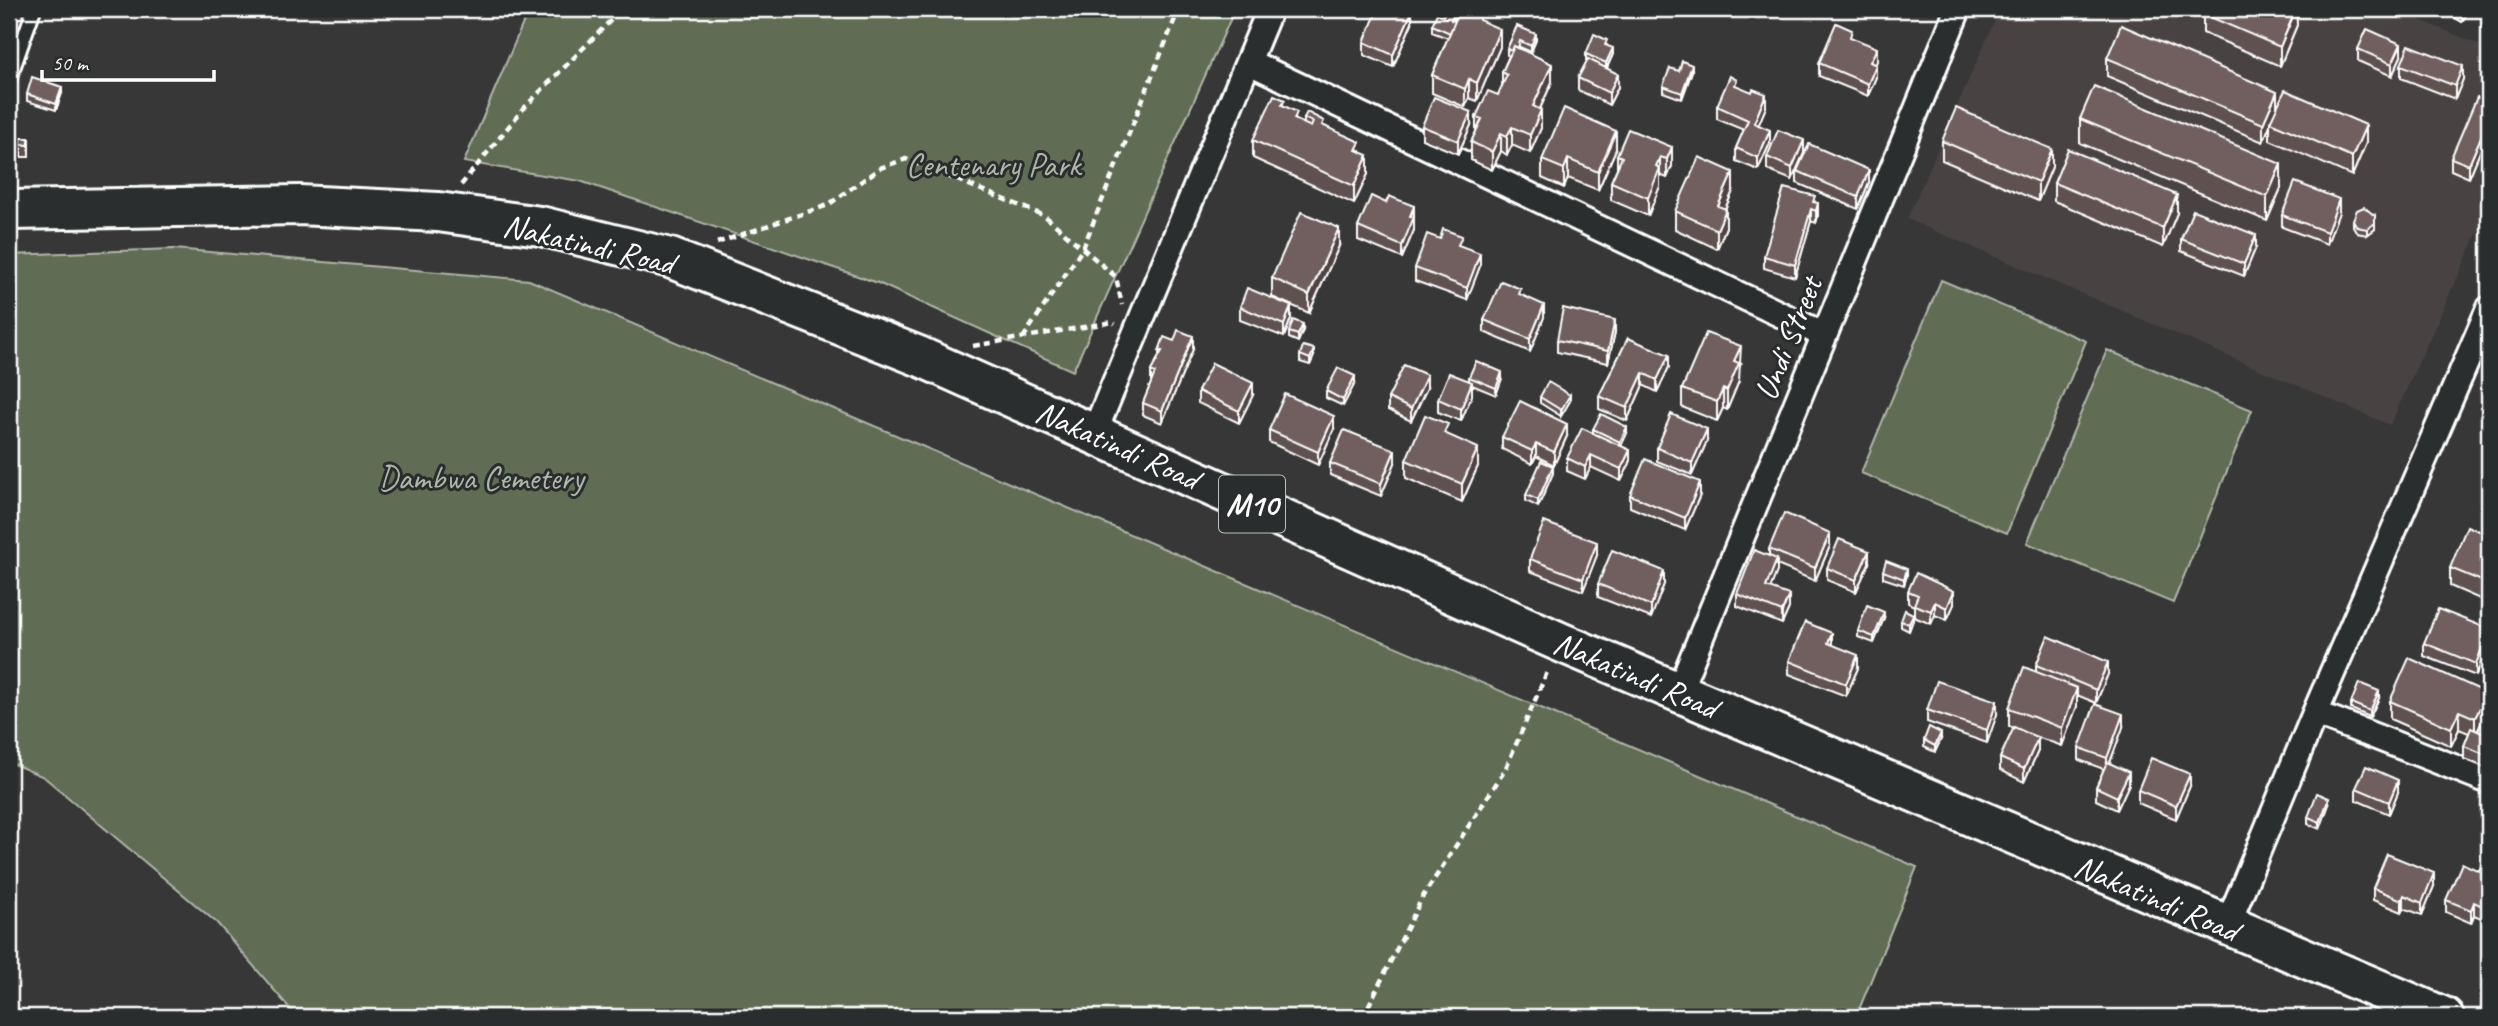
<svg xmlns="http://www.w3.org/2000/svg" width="2498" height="1026" font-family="Caveat,sans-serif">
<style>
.built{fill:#494343}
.green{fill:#616c53;stroke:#b0b6a9;stroke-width:2}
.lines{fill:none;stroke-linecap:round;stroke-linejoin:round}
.lane-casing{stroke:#fff;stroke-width:18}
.street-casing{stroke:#fff;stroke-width:30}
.highway-casing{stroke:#fff;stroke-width:44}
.path{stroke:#fff;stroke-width:4.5;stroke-dasharray:7 5;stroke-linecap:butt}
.lane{stroke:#2a2d2e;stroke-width:12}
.street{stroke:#2a2d2e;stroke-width:24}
.highway{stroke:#2a2d2e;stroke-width:38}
.wall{fill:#615151;stroke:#fff;stroke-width:2}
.shaded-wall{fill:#4f4242;stroke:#fff;stroke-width:2}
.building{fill:#715e5e;stroke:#fff;stroke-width:2}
.labels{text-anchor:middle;stroke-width:6;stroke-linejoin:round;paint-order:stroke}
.shield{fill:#2a2d2e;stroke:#bfc0c0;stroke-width:2}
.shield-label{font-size:32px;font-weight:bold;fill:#fff}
.park-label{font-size:33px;fill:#b0b6a9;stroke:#2a2d2e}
.street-label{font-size:33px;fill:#fff;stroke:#2a2d2e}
</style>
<rect width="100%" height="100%" fill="#383738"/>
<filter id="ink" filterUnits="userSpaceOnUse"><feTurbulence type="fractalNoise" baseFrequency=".0143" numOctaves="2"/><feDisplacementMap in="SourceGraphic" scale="14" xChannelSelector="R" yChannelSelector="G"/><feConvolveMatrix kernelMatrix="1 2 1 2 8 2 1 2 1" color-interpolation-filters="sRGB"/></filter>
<g filter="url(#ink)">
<!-- built -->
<path class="built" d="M2000,9h394l95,40v159l-99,217 -483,-206z"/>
<!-- green -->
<path class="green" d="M529,9h706l-162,362 -195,-88 -298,-102 -116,-19z
M174,249l355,31 1388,587 -61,150h-1559l-80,-94 -173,-146 -35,-15v-507z
M1941,280l145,61 -79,192 -146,-60z
M2107,350l145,60 -79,193 -146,-60z"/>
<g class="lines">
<!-- lane casing -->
<g class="lane-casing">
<path id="lane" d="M9,80l25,-71"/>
</g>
<!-- street casing -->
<g class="street-casing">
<path id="street" d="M1249,62l575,273
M1094,433l176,-424
M1678,693l280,-684
M2315,713l174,68
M2227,926l88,-213 174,-404"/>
</g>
<!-- highway casing -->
<g class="highway-casing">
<path id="highway" d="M9,210l290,-5 139,7 102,14 130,32 251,99 639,285 884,375"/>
</g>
<!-- path -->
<path class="path" d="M461,185l62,-76 99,-100
M717,243l111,-38 52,-37 26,-9 139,57 71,61 6,28
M1023,338l60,-90 96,-239
M973,346l140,-24 2,2
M1363,1017l59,-119 83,-128 43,-100"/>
<!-- lane -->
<use href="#lane" class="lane"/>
<!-- street -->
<use href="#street" class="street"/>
<!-- highway -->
<use href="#highway" class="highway"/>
</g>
<!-- wall -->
<path class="wall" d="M1458,9l-5,12h28l19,26 -23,54 -8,-3 -4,9 -33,-14v-18l16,-37 -16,-6v-7l11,-9z
M2297,9v16l-17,41 -77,-33v-19z
M2440,9h29l-7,13z
M1412,23l-19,44 -29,-12v-13z
M1517,26l19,14 -5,12 -11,-5v2l32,33 -12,27 1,19 -11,25 -18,-8 -5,10 -6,-4 -9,19 -21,-10v-18l5,-10v-15l22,-22 4,-9v-14l7,-16 -2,-1v-6z
M1852,38l25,23 -2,3 1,13 -8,19 -49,-20v-13z
M1607,45l6,9 -6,14 11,19 -9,18 -31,-15v-12l9,-17 -1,-1v-6z
M2358,49l43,7 -9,20 -34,-15z
M2107,58l170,49 89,36 -14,33 -82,-36v-15l-7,17 -156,-66z
M2401,65l62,14 -8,20 -54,-21z
M1679,71h13l-10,28 -19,-7v-6z
M1737,86l29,21 -8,18 12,18 -12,27 -22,-9v-13l8,-18 -27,-11v-13z
M62,93l-6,17 -29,-9v-7z
M2489,103v27l-20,48 -18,-8v-12z
M1285,106l12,15 7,3v-6l20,8 36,25 8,23 -14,30 -101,-46v-18z
M2080,119l201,69 -14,33 -187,-78z
M1471,125l-13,29 -36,-15v-13z
M21,138h8v19h-8z
M1942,141l110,26 -14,34 -96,-41z
M1672,147v19l-5,12 -7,-3v11l-12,30 -37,-16v-18l6,-14v-13z
M1616,149l-18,41 -30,-12 -4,10 -22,-10v-18z
M1804,153l-12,27 -25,-10v-13z
M1797,171l72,11 -11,27 -61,-26z
M2054,183l123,30 -14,34 -109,-46z
M1733,191l-8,18 1,18 -9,22 -42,-20v-18z
M1815,202l3,14 -2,7 -5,-2 -16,56 -31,-9v-12z
M1386,203l28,3v24l-12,28 -44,-18v-13z
M2339,212l-12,32 -45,-17v-12z
M2353,220l22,3v6l-8,6 -10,-2 -4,-7z
M2181,239l75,8 -12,29 -63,-25z
M1339,246l-30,67 -37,-16v-19z
M1462,247l18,19 -13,34 -52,-19v-13z
M1521,295l23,22 -14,35 -46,-20v-12z
M1240,307l51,11 -7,19 -44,-17z
M1303,330l-5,12 -9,-4v-6z
M1615,332l-7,31 -51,-11v-12z
M1628,338l41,29 -12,25 -14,-7 -16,36 -28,-12v-13z
M1193,349l-31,74 -19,-8v-12l8,-20v-12l8,-14v-6z
M1300,355l14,1 -4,9 -10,-3z
M1741,364l-2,4v13l-12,29 -4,-2 -6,13 -35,-14v-18z
M1469,377l33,1 -6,17 -24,-10v10l-11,26 -23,-9v-13l31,-18z
M1355,383l-12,23 -17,-8v-7z
M1427,388l-16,33 -23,-11v-12z
M1198,391l55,4 -14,28 -41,-20z
M1540,397l30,4 -9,15 -21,-13z
M1334,429l-16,36 -49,-23v-12z
M1593,429l34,4 -6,13 9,17 -9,18 -30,-14 -6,12 -18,-8v-13l26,-25z
M1448,435l30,31 -16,36 -56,-24v-18z
M1567,436l-13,29 -18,-9 -4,8 -30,-15v-12z
M1707,441l-15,34 -35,-14v-13z
M1330,463h65l-14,33 -51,-21z
M1553,473l-15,34 -12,-6v-6z
M1630,495h70l-15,35 -55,-23z
M2489,535v68l-39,-17v-18z
M1830,546l-15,35 -38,-16v6l-7,17 19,20 -7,16 -45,-18v-12l32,-39v-6z
M1597,555l-14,36 -53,-20v-12z
M1869,563l-13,29 -29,-12v-12z
M1883,571l24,4 -3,10 -21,-7z
M1598,584h66l-13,34 -53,-21z
M1908,591l46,13 -7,16 -12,-5 -4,9 -17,-7v-11l-6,-3z
M1884,618l-10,25 -16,-6v-6z
M1913,620l-4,11 -8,-4v-6z
M2489,629v13l-13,34 -52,-20v-13z
M1789,661l69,7 -12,28 -57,-22z
M2036,665l72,9 -12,29 -19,-8v11l-15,40 -36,-13 12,18 -14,31 -24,-12v-12l14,-30 -5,-2v-18l27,-36z
M2379,698l-9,19 -19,-8v-6z
M2390,701l97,10 -9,20 11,5v33l-25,-10v-13l5,-13 -10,-4 -8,17 -61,-27z
M1927,710l70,4 -10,29 -60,-21z
M2123,727l-13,36 19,21 -12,26 -21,-10v-13l8,-18 -25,-9v-12z
M1941,739l-6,13 -11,-5v-7z
M2190,786l-14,33 -38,-16v-13z
M2356,788l42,4 -9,22 -33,-14z
M2329,804l-9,25 -12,-5v-7z
M2489,858v63l-15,-6 -3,8 -25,-11v-12l33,-29z
M2434,886l-12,29 -18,-7 -2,4 -29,-12v-12z"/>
<!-- shaded-wall -->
<path class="shaded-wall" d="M1455,9h3l-7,17v-6z
M2296,9l1,16 -17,41v-19z
M2462,9h7l-7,13z
M1412,11v12l-19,44v-12z
M1500,29v18l-23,54v-18z
M1536,34v6l-5,12v-6z
M2401,44v12l-9,20v-12z
M1613,48v6l-7,15v-6z
M1877,48v13l-7,14v-13z
M1552,64v18l-19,42v-18z
M1692,65v6l-10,28v-6z
M1876,65v12l-8,19v-12z
M2463,66v13l-8,20v-13z
M1618,74v13l-9,18v-12z
M1469,79v19l-4,9v-18z
M62,87v6l-6,17v-6z
M2277,92v18l-7,12v3l-7,17v-18z
M1766,94v13l-12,29v-13z
M1541,110v18l-11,25v-18z
M1471,112v13l-13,29v-13z
M2489,118v12l-20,48v-13z
M2366,125v18l-14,33v-19z
M1512,127v18l-5,10v-19z
M1770,130v13l-12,27v-12z
M1616,131v18l-18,41v-18z
M1501,133v18l-9,19v-18z
M1804,140v13l-12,27v-12z
M1672,147v19l-5,12v-19z
M2052,149v18l-14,34v-19z
M1368,155v19l-14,30v-18z
M1660,157v29l-12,30v-18l8,-32z
M1568,159v19l-4,10v-19z
M2281,164v24l-14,33v-24z
M1869,170v12l-11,27v-12z
M1733,172v19l-15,33v-18z
M2177,195v18l-14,34v-19z
M2339,199v13l-12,32v-12z
M1818,203v13l-2,7v-12z
M1414,206v24l-12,28v-12z
M1726,209v18l-9,22v-19z
M1811,209v12l-16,56v-12z
M2375,216v13l-8,6v-6z
M1339,228v18l-30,67v-18z
M2256,235v12l-12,29v-12z
M1480,253v13l-13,34v-12z
M1544,305v12l-14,35v-13z
M1291,306v12l-7,19v-12z
M1615,320v12l-7,31v-12z
M1303,324v6l-5,12v-7z
M1193,336v13l-31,74v-12z
M1741,346l-2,35 -12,29v-19l7,-30z
M1314,349v7l-4,9v-6z
M1669,355v12l-12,25v-12z
M1502,372v6l-6,17v-7z
M1643,373v12l-16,36v-13z
M1427,375v13l-16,33v-12z
M1355,376v7l-12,23v-6z
M1472,382v13l-11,26v-12z
M1253,383v12l-14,28v-12z
M1723,389v19l-6,13v-19z
M1570,395v6l-9,15v-6z
M1334,416v13l-16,36v-13z
M1567,424v12l-13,29v-13z
M1627,427v6l-7,15v-6z
M1707,429v12l-15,34v-12z
M1536,444v12l-4,8v-13z
M1478,448v18l-16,36v-18z
M1395,450v13l-14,33v-12z
M1630,450v13l-9,18v-12z
M1591,455v12l-6,12v-12z
M1553,466v7l-15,34v-7z
M1700,482v13l-15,35v-12z
M1830,533v13l-15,35v-13z
M1597,542v13l-14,36v-12z
M1869,551v12l-13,29v-12z
M1777,559v12l-11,28v-12z
M1907,569v6l-3,10v-6z
M1664,571v13l-13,34v-12z
M1954,591v13l-7,16v-12z
M1789,595v13l-7,16v-12z
M1935,602v13l-4,9v-13z
M1884,612v6l-10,25v-6z
M1913,614v6l-4,11v-7z
M2489,630v12l-13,34v-12z
M1832,633v12l-4,-2z
M1858,655v13l-12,28v-12z
M2108,662v12l-12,29v-13z
M2077,688v18l-15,40v-18z
M2379,691v7l-9,19v-6z
M2487,693v18l-12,25v-18z
M1997,701v13l-10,29v-13z
M2459,711v18l-8,17v-18z
M2123,714v13l-16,43v-12z
M1941,733v6l-6,13v-6z
M2038,738v13l-14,31v-13z
M2129,772v12l-12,26v-13z
M2190,774v12l-14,33v-13z
M2398,780v12l-9,22v-12z
M2329,798v6l-9,25v-7z
M2434,873v13l-12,29v-12z
M2404,895v13l-2,4v-12z
M2474,902v13l-3,8v-13z"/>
<!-- building -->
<path class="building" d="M1378,9h29l5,2 -19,44 -29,-13z
M1446,9h9l-4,11 4,1 -5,12 -18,-8 5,-12 6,3z
M1460,9h11l10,4 -2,7 21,9 -23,54 -8,-4 -4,10 -33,-14z
M2205,9h91l-16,38 -77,-33z
M1836,23l16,7 -2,7 27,11 -7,14 6,3 -8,19 -49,-21z
M2121,25l156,67 -14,32 -156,-66z
M1517,26l19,8 -5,12 -11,-5 -2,7 -4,-2 -2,5 -5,-2z
M2367,29l34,15 -9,20 -34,-15z
M1594,34l13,6 -2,5 8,3 -7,15 -20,-9z
M2409,45l54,21 -8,20 -54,-21z
M1514,46l38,18 -19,42 8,4 -11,25 -18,-8 -5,9 -6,-3 -9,19 -21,-10 11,-23 -6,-2 12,-26 10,4 9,-20 -5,-3z
M1588,59l30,15 -9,19 -31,-15z
M1682,61l10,4 -10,28 -19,-7 7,-18 9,3z
M1730,76l7,4 -2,5 17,7 1,-3 13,5 -12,29 16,7 -12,28 -22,-10 12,-28 -31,-14z
M32,77l30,10 -6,17 -29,-10z
M2094,86l187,78 -14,33 -187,-78z
M2285,90l81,35 -14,32 -82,-35z
M1274,95l11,5 -3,5 15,7 -3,7 17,8 2,-5 -9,-4 3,-6 17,9 -2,4 38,17 -4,8 12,5 -14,31 -101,-46z
M1434,97l37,15 -13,29 -36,-15z
M2477,97l12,6v15l-20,47 -18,-7z
M1564,108l52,23 -18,41 -30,-13 -4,10 -22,-9z
M1956,108l96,41 -14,33 -96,-41z
M1628,129l44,18 -5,12 -7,-2 -4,9 4,2 -12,30 -37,-16 11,-25 -5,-2z
M1778,130l26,10 -12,28 -25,-11z
M21,138h8v7l-8,-1z
M1809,144l60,26 -11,27 -61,-26z
M2068,149l109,46 -14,33 -109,-45z
M1699,157l34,15 -15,34 8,3 -9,21 -42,-19z
M2295,182l44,17 -12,33 -45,-17z
M1784,188l31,8 -2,6 5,1 -2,8 -5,-2 -16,56 -31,-9z
M1371,196l15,7 3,-7 25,10 -4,10 4,1 -12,29 -44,-19z
M2364,207l11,9v7l-8,6 -10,-2 -4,-7 4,-10z
M2193,210l63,25 -12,29 -63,-25z
M1301,212l38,16 -30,67 -37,-17z
M1443,229l19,7 -4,9 22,8 -13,35 -52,-20 12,-34 13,5z
M1501,281l20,8 -2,5 25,11 -14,34 -46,-19z
M1247,288l44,18 -7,19 -44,-18z
M1563,308l52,12 -7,31 -51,-11z
M1293,320l10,4 -5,11 -9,-3z
M1178,330l15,6 -31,75 -19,-8 12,-30 -4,-2 11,-20h-3l5,-14 10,4z
M1706,333l35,13 -7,15 5,2 -12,28 -4,-2 -6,13 -35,-13z
M1628,338l41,17 -12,25 -14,-7 -16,35 -28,-12z
M1303,346l11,3 -4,10 -10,-4z
M1476,361l26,11 -6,16 -27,-11z
M1212,363l41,20 -14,28 -41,-20z
M1404,365l23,10 -16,34 -23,-11z
M1338,368l17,8 -12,24 -17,-9z
M1449,373l23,9 -11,27 -23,-10z
M1548,382l22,13 -9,15 -21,-13z
M1285,394l49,22 -16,36 -49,-22z
M1520,401l47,23 -13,28 -18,-8 -4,7 -30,-14z
M1601,414l26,13 -7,15 -27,-13z
M1671,414l36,15 -15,34 -35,-15z
M1425,415l23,9 -4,9 34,15 -16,36 -56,-24z
M1582,428l48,22 -9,19 -30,-14 -6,12 -18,-9z
M1344,430l51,20 -14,34 -51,-21z
M1645,459l55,23 -15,36 -55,-23z
M1541,461l12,5 -15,34 -12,-5z
M1784,513l46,20 -15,35 -46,-19z
M1544,522l53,20 -14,37 -53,-20z
M2467,526l22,9v49l-39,-16z
M1839,539l30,12 -13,29 -29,-12z
M1612,550l52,21 -13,35 -53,-22z
M1754,550l23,9 -11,28 23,8 -7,17 -45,-18z
M1886,561l21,8 -3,10 -21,-8z
M1916,573l38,18 -7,17 -12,-6 -4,9 -17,-6 4,-10 -10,-4z
M1867,605l17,7 -10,25 -16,-6z
M2438,609l51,20 -13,35 -52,-21z
M1905,610l8,4 -4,10 -8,-3z
M1805,622l27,11 -4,10 30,12 -12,29 -57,-23z
M2048,636l60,26 -12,28 -60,-25z
M2409,658l78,35 -12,25 -16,-7 -8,17 -61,-27z
M2024,667l53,21 -15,40 -53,-20z
M1937,681l60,20 -10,29 -60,-20z
M2359,683l20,8 -9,20 -19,-8z
M2095,704l28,10 -16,44 -28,-10z
M1929,727l12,6 -6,13 -11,-6z
M2014,727l24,11 -14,31 -24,-11z
M2471,728l18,8v20l-25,-10z
M2151,758l39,16 -14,32 -38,-16z
M2107,762l22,10 -12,25 -21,-10z
M2366,766l32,14 -9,22 -33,-14z
M2317,793l12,5 -9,24 -12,-5z
M2387,854l47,19 -12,30 -18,-8 -2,5 -29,-12z
M2485,856l4,2v51l-15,-7 -3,8 -25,-10 16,-37 17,8z"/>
</g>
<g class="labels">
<!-- shield labels -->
<rect class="shield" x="1219" y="475.5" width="66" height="57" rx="5"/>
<g class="shield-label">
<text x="1252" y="515">M10</text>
</g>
<!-- park labels -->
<g class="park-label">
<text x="993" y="176">Centenary Park</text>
<text x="481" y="489">Dambwa Cemetery</text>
</g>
<!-- street labels -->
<g class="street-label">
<text transform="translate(589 243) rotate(13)" y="12">Nakatindi Road</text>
<text transform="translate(1787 338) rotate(-68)" y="12">Undi Street</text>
<text transform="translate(1118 444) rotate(24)" y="12">Nakatindi Road</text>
<text transform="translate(1636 674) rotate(23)" y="12">Nakatindi Road</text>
<text transform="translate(2157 897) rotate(23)" y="12">Nakatindi Road</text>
</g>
</g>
<!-- margin -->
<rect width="2498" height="1026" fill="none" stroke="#2a2d2e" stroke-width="35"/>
<rect x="18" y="18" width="2463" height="991" fill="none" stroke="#fff" stroke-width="2.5" filter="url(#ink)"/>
<!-- scale -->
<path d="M42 70v10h172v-10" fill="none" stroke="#ffffff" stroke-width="3.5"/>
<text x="52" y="70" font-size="21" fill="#ffffff" stroke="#2a2d2e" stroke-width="5" paint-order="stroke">50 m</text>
</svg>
